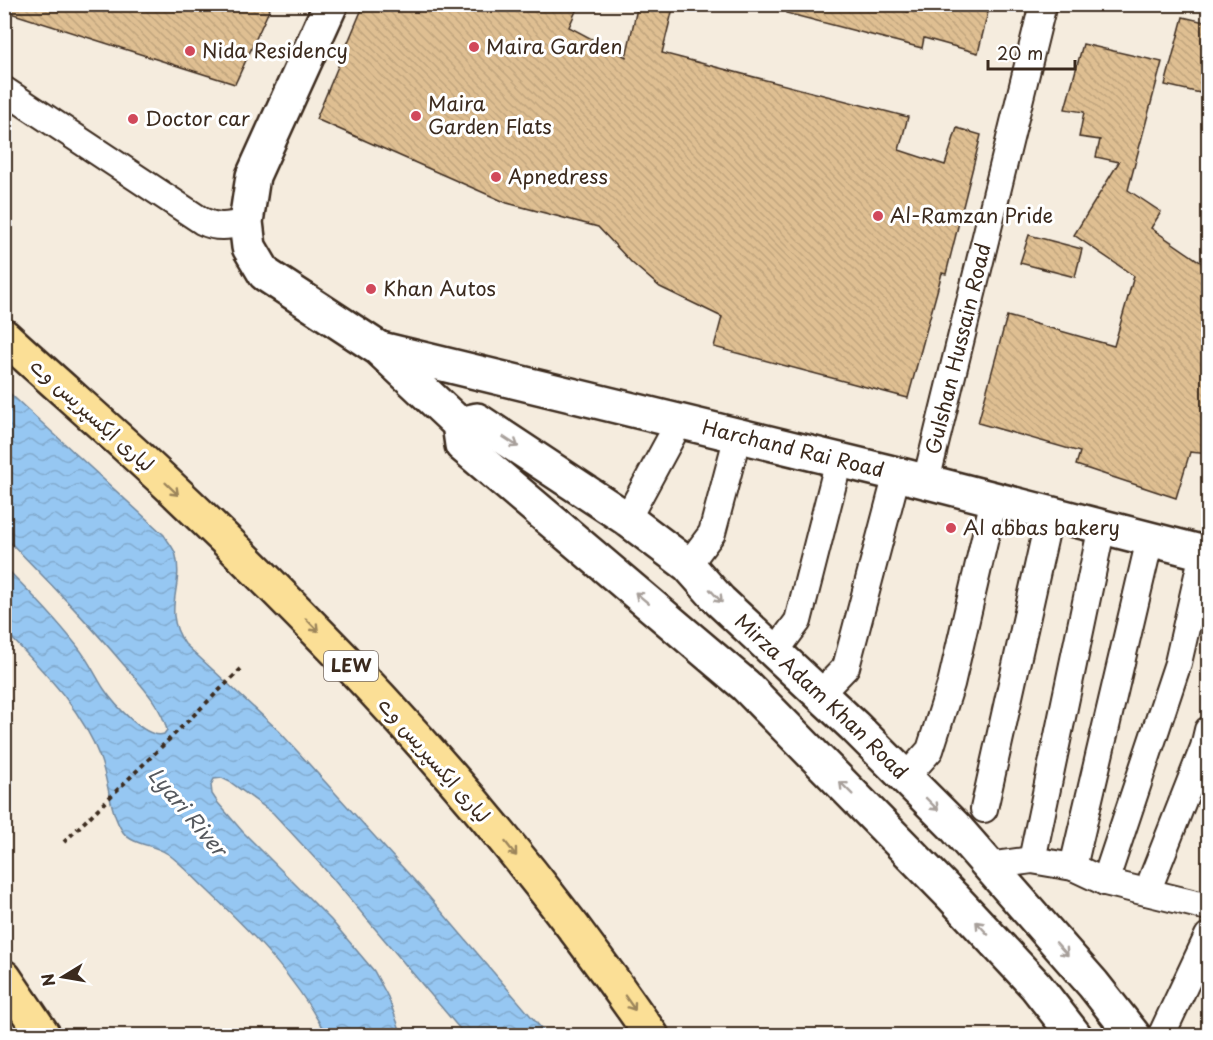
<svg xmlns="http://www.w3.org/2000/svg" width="1213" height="1040" font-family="'Playpen Sans','Playpen Sans Arabic',sans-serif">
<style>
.water{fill:url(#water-waves);stroke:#72889d;stroke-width:1.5}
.building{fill:url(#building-back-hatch);stroke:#3b2a1e;stroke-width:1.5}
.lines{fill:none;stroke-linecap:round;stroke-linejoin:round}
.minor-casing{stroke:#3b2a1e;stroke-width:30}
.secondary-casing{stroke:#3b2a1e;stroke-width:38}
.motorway-casing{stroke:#3b2a1e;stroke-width:38}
.path{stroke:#3b2a1e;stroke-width:4;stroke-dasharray:4.5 4.5;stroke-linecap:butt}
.minor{stroke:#fff;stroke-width:26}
.secondary{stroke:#fff;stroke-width:33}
.motorway{stroke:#fbdf96;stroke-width:33}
.oneway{stroke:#a79f9a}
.oneway2{stroke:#9b845a}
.poi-dot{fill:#d1495b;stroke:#fff;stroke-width:2}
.labels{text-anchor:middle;stroke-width:6;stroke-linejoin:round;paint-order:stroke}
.shield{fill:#fff;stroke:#766a62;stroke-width:1.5}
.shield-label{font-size:18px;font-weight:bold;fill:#3b2a1e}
.poi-label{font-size:20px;fill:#3b2a1e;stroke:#fff;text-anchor:start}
.street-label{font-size:20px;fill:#3b2a1e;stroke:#fff}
.water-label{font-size:21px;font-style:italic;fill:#56595e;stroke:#fff}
</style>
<defs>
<pattern id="water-waves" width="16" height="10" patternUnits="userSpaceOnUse" patternTransform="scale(1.5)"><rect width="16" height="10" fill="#96c7f2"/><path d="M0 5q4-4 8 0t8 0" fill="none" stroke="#82abcf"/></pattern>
<pattern id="building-back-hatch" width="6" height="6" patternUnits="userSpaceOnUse" patternTransform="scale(1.5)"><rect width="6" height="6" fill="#dfbf92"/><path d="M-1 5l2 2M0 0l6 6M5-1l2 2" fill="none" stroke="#c0a47d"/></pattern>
</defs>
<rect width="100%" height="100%" fill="#f5ecde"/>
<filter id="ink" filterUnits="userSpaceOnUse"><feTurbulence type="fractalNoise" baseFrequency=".0167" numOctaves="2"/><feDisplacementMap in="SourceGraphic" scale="12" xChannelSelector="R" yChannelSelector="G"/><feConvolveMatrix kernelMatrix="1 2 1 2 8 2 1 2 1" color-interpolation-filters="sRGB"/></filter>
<g filter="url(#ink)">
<!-- water -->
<path class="water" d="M4,388l160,147c4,7 11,14 12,21 8,33 -15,53 9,88l94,87 145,160 123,144h-82l-143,-169 -49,-53 -43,-31 -8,-4 -8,1 -3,6 1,9 6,9 25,29 88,88 43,51 14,26 14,38h-76c-29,-57 -72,-100 -118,-144 -13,-12 -26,-27 -40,-37 -14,-10 -35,-8 -45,-22 -14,-21 -14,-50 -23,-74 -18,-50 -59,-89 -95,-127v-64c25,25 50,51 72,79 11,13 18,29 27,43 10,15 42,51 60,45l3,-4c-6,-25 -27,-46 -43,-65 -38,-45 -78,-86 -119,-128z"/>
<!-- building -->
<path class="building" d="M4,4h268l-37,80 -231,-73z
M364,4h215l-10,23 57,30 12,-53h36l-12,49 246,64 -9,33 46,15 12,-37 24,7 -35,139 -4,-1 -34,125 -194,-51 8,-30 -62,-30 -28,-24 -34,-36 -91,-24 -191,-84z
M787,4h94l27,8 1,-8h81l-12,49 -54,-15 -2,10 -136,-35z
M1183,17l26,6v72l-44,-10z
M1083,44l79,18 -34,128 33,22 -10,16 58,40v186l-19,-2 -14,46 -100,-33 4,-13 -102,-29 29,-107 107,30 20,-70 -60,-41 45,-73 -23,-5 4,-17 -21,-3 5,-25 -19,-3z
M1029,235l53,14 -7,28 -55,-14z"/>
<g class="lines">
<!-- minor casing -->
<g class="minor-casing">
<g id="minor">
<path d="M4,90l198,131c16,8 27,5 44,1"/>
<path id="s1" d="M926,481l117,-477"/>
<path d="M627,519l53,-98"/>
<path d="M688,565l24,-32 26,-98"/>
<path d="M775,652l23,-31 41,-161"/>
<path d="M819,695l27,-28 51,-193"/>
<path d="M905,778l25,-28 21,-66 43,-185"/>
<path d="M984,809l66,-296"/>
<path d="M1032,860l70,-334"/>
<path d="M988,866l44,-6 41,7 32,15 103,25"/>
<path d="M1073,867l77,-328"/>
<path d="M1105,882l73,-219 25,-110"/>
<path d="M1147,892l57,-145 4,-17"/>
<path d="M1161,1036l47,-100"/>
</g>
</g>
<!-- secondary casing -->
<g class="secondary-casing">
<g id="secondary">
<path d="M331,4l-78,172 -7,46 3,25 16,27 113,74 81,76 3,21 283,240 208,212 83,89 39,50"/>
<path id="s2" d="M381,349l516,125 311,80"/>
<path id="s3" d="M459,424l18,-4 150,99 61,46 32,36 134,125 101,101 138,157 41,52"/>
</g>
</g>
<!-- motorway casing -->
<g class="motorway-casing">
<path id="motorway" d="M4,336c52,48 106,94 157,142 48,45 95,91 141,138 128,129 247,270 350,420
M4,977l40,59"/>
</g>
<!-- path -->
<path class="path" d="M64,842l177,-173"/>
<!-- minor -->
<use href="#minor" class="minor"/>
<!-- secondary -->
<use href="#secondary" class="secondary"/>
<!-- motorway -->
<use href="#motorway" class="motorway"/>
</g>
<!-- one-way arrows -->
<defs><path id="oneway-shaft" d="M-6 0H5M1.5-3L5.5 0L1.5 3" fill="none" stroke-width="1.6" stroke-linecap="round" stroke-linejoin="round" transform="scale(1.5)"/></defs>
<g class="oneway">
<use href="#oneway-shaft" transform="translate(511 442) rotate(33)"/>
<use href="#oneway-shaft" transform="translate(716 596) rotate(47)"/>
<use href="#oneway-shaft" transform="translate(642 598) rotate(-140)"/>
<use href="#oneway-shaft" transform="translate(846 788) rotate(-135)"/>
<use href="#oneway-shaft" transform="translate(932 804) rotate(45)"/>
<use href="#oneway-shaft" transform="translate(982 928) rotate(-133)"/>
<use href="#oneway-shaft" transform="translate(1062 949) rotate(48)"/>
</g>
<g class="oneway2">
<use href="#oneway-shaft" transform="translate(172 489) rotate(44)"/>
<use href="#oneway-shaft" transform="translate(312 625) rotate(46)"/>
<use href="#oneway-shaft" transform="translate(511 849) rotate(52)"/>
<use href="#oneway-shaft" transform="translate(630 1003) rotate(55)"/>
</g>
</g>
<!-- markers -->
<g class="poi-dot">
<circle cx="474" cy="47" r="6"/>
<circle cx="190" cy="51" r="6"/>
<circle cx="416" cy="116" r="6"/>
<circle cx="133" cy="119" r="6"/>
<circle cx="496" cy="177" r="6"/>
<circle cx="878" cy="216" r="6"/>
<circle cx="371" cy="289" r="6"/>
<circle cx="951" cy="528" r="6"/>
</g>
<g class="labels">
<!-- shield labels -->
<rect class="shield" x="324" y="651" width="54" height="30" rx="4.5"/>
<g class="shield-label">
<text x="351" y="672">LEW</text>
</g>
<!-- poi labels -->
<g class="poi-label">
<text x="486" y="54">Maira Garden</text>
<text x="202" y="58">Nida Residency</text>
<text x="428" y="111">Maira<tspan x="428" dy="23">Garden Flats</tspan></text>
<text x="145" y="126">Doctor car</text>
<text x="508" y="184">Apnedress</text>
<text x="890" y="223">Al-Ramzan Pride</text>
<text x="383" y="296">Khan Autos</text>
<text x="963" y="535">Al abbas bakery</text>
</g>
<!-- street labels -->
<g class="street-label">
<text dy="7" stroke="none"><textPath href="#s1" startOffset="136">Gulshan Hussain Road</textPath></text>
<text transform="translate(92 415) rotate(42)" y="7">لیاری ایکسپریس وے</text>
<text dy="7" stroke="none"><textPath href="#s2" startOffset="424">Harchand Rai Road</textPath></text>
<text dy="7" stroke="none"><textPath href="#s3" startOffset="462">Mirza Adam Khan Road</textPath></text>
<text transform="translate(434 760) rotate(49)" y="7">لیاری ایکسپریس وے</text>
</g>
<!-- water labels -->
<g class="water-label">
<text transform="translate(187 812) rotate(50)" y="7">Lyari River</text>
</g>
</g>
<!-- margin -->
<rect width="1213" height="1040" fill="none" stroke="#fff" stroke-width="24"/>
<rect x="12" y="12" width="1189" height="1016" fill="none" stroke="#3b2a1e" stroke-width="2" filter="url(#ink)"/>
<!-- north arrow -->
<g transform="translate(63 977) rotate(259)" stroke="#ffffff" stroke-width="4.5" paint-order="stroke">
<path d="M0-4.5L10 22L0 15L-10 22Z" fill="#3b2a1e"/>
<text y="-9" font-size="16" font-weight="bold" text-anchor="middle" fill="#3b2a1e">N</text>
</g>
<!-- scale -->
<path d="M988 60v9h87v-9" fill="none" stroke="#3b2a1e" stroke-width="3"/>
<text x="997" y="60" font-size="18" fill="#3b2a1e" stroke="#ffffff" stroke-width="4.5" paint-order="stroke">20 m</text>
</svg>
